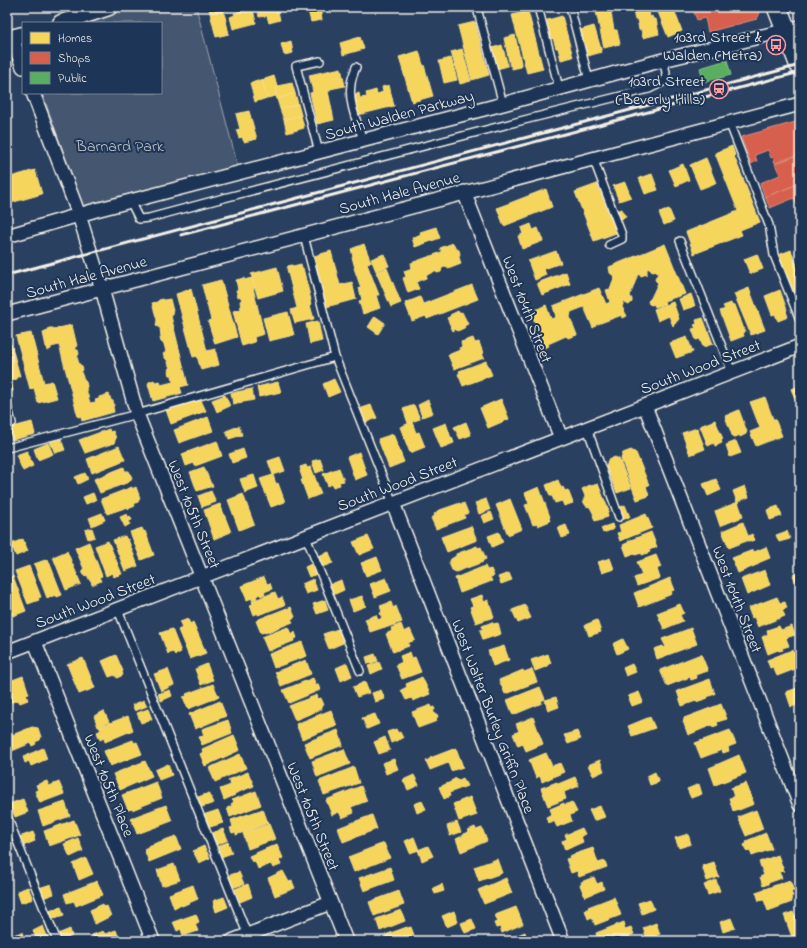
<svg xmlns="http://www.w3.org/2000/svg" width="807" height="948" font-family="'Indie Flower',sans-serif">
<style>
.green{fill:#445771;stroke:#9ca4ac}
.homes{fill:#f6d55c;stroke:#f5dd86}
.shops{fill:#d6604d;stroke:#df8c7c}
.public{fill:#5aae61;stroke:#88c28a}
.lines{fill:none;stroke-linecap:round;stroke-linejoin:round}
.service-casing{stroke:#f4f1e8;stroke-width:10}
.minor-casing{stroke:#f4f1e8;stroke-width:16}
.tertiary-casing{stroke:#f4f1e8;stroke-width:19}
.secondary-casing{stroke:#f4f1e8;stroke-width:22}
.service{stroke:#1d3557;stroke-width:7}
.minor{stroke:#1d3557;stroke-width:13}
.tertiary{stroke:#1d3557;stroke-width:16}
.secondary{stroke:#1d3557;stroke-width:19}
.rail{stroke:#f4f1e8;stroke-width:3}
.labels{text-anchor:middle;stroke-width:4;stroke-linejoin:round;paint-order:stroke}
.poi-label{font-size:16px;fill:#f4f1e8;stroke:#1d3557;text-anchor:end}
.street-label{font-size:16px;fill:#f4f1e8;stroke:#1d3557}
.park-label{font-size:16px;fill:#bfc3c4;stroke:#1d3557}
</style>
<rect width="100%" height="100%" fill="#2a4060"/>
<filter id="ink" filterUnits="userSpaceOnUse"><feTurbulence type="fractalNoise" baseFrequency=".025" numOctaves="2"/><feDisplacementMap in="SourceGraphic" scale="8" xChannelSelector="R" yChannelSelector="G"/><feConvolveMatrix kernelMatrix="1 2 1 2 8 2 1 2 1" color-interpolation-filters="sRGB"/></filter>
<g filter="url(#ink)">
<!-- green -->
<path class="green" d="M130,7h66l42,160 -154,41 -42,-115h119v-70h-79z"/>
<!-- homes -->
<path class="homes" d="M216,7l1,3 6,-2 6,26 -13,3 -7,-28z
M238,7h10l1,3 4,-1 3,14 -23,6 -3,-12 5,-2 -1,-2 5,-1z
M257,7h20l3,13 -11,3 -2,-7 -8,1z
M307,7h13l2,13 -11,2z
M480,7h11l1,2 -10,3z
M595,7h15l4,23h3l3,14 -16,4z
M632,7h16l2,10 2,-1 1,3h3l3,15 -16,4 -2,-9 -2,1 -1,-6h1l-1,-5 -3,1z
M656,7h17l9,24 -14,6z
M528,11l15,58 -16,4 -15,-58z
M562,16l11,41 -12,3 -3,-12h-2l-3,-10 -1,1 -1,-3h-3l-4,-15z
M475,22l14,53 -17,5 -14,-54z
M594,26l8,26 -14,4 -8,-26z
M515,35l6,28v4l-9,2v-3h-2l-6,-28z
M360,37l4,12 -21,6 -3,-12z
M291,41l2,12 -9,2 -3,-11z
M502,45l6,21 -11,3 -5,-21z
M462,49l9,32 -11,3 -9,-32z
M419,51l4,14h1l9,31 -21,6 -13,-45z
M451,58l6,22 -13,3 -5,-22z
M341,68l4,18 -15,3v2h-2l6,29 -17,4 -7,-31 3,-1 -4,-17z
M274,76l3,10 -1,10 -9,2 -5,-18z
M262,80l5,18 -12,4 -5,-19z
M292,83l3,10 -18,6 -1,-3 1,-10z
M389,85l5,21 -36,9 -5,-20 6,-2 1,5 7,-1 -1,-4 10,-3 1,4 6,-2 -1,-5z
M295,93l3,11 -18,5 -3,-10z
M298,104l3,11 -17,5 -4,-11z
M249,111l8,28 -13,3 -2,-5 -3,1 -3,-8 4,-1 -4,-15z
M301,115l3,13 -17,5 -3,-13z
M732,146l3,9 -1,1 26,66 -20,8 2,5 -48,19 -8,-22 52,-21 -23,-58z
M706,158l10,25 -16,6 -10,-24z
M683,164l6,16 -13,6 -7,-16z
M35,170l7,24 -35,10v-26z
M652,174l6,16 -13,4 -6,-16z
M625,182l6,15 -12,4 -6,-15z
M597,184l19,49 -22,8 -19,-49z
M546,189l6,18 -48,19 -7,-18z
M622,209l4,8 -7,3 -4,-9z
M669,209l5,12 -10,4 -5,-12z
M531,224l2,6 5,-2 5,13 -21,8 -4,-13 5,-2 -2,-6z
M436,227l4,11 -25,9 -3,-9 9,-4 -1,-2z
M453,243l2,5 4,2 1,4 -1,3 2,7 -13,5 -1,-3 -5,2 -1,4 -4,1 -2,-2 -8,4 -1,3 -10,4 3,7 -11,4 -5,-15 3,-1 -2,-6 8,-3 -1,-5 31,-11 -2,-4z
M364,244l7,18 -4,2 12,31h-3l4,13 -17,6 -4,-13 3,-1 -3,-12h2l-7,-20h1l-3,-11h1l-2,-8z
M665,244l20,50 -21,7 1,3 -10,3 -1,-3 -2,1 -3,-1 -1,-3 3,-3 7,-15 -3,-3 1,-4 2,-1 -2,-4 -3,1 -2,-1 -1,-3 -3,1v5l-6,2 -3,-2 -8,22 2,3v3l-3,3 -4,-2 -1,-2 -2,6 5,9 -4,2 -1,-3 -27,10 1,1 -3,2 -9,-21 -13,5 -1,5 7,18 -9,3 -2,-2 -18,8 1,2 -5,2 -13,-36 15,-7 5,14 5,-2 -3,-11 46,-18 7,16 4,-2 -4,-12 4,-1 5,-12 -5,-4 -1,-6z
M791,250l9,23v28l-4,2 -18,-48z
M331,251l9,34 12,-3 4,17 -30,8 -12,-51z
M556,251l5,12 -17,6 2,6 -11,5 -7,-19z
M384,254l5,12 -13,5 -5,-12z
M757,254l6,15 -13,5 -6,-15z
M301,264l1,4h1l8,32h-1l1,5h-1l4,14 -19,4 -4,-13 6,-2 -10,-39 1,-3 4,-1 1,1z
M277,267l6,24 -25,7 -7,-24z
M387,268l14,35 -10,4 -15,-35z
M566,272l4,12 -28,11 -5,-12z
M244,278v2l8,-2 3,10h-2l11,46 -10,3 1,5 -13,4 -9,-35 8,-2 -1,-8 2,-1 -2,-4 -2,1 -2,-7h2l-2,-10z
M221,280l16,57 -22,7 -7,-23 3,-1 -9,-35z
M472,285l6,14 -51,20 -1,-3 -14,5 -7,-18 15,-6 3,7z
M749,288l16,42 -14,5 -17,-41z
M191,289l16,62 8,-2 4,16 -18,5 -4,-14 -4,1 -17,-63z
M780,290l7,20 -1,1 2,6 -10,4 -3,-7 -3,1 -7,-19z
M691,294l4,12 -12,4 -4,-11z
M163,299l1,1 6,-1 3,12h-1l1,4 -2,1 17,69 -8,2 2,6 -29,8 -5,-17 1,-2 5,-2 1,2 5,-1 1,4 12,-3 -1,-7h-3l-1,-4 2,-3 -3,-8 -2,-2 -2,-4 3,-2 -2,-8 -3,-2 -1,-4 1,-1 -1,-9 -4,-2 1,-6 -5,-17 5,-1 2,-2z
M673,302l6,17 -6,7 -4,-10 -11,5 -4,-12z
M731,303l1,3 3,-1 10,27 -2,1 1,3 -13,5 -11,-30 5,-2 -2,-3z
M458,311l1,2 3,-1 6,12 -4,2 1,2 -8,3 -1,-2 -3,2 -6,-13 4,-2 -1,-1z
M288,312l6,23 -25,6 -6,-23z
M375,316l10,7 -7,11 -10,-7z
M703,318l10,26 -10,3 -3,-8 -4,1 -4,-11 4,-1 -2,-3 3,-1 -1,-4z
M318,321l4,20 -12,3 -4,-20z
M72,325l5,21h-2l1,4h2l1,4 -2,3 2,7 3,2 1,4 -2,2 3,8 2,2 1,4 -1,3 4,14 6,-1 -1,-2 4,-1v-2l10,-3 2,6 2,1 1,4 -1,2 1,5 -32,9 -1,-5 -3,1 -19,-72 -8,2v2l-4,2 -4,-18 5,-2 1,-3h4l1,1z
M31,333l13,50 8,-2 5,17 -19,5 -4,-15 -4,1 -14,-53z
M687,337l6,15 -17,6 -6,-15z
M473,338l2,5 4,-1 4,11h-1l2,5 -30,11 -6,-14 12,-5 -1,-2 3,-1 -1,-5z
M11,344l9,32 -3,1v2l-6,2 2,10 -6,1v-47z
M486,361l6,14 -29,11 -5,-12 2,-1 -1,-2z
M334,379l6,13 -12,5 -5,-13z
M278,382l3,10 -22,5 -2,-10z
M800,386v22h-1l-8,-19z
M252,389l2,11 -21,4 -2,-11z
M225,395l5,11 -13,6 -5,-12z
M765,397l8,22h2l7,17 -26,10 -6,-14 10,-4 -10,-26z
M200,398l6,13 -35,13 -5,-14z
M501,399l8,20 -21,9 -8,-20z
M428,400l5,13 -11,4 -4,-12z
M371,405l6,13 -13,5 -5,-14z
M414,405l6,14 -12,4 -5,-14z
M739,410l8,22 -1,1v1l-6,3v-2l-7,3 -8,-22z
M208,417l5,14 -34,12 -5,-13z
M715,420l8,19 -2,1 1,3 -7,3 -1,-3 -6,3 -8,-20z
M32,422l3,12 -23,6 -3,-12z
M412,422l4,11 3,-1 6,15 -15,6 -10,-26z
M466,422l5,13 -11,4 -6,-12z
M446,423l5,15 1,-1 2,6 -13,5 -8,-20z
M239,426l3,9 -13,4 -3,-8z
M697,428l8,21 -15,6 -8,-22z
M109,429l1,3 3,-1 3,7 -2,5 -29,10 -6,-13z
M393,434l11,28 -15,6 -11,-29z
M61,439l4,11 -10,3 -5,-11z
M217,441l5,15 -27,10 -1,-3 -8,3 -4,-12z
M736,441l5,12 -11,4 -4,-12z
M48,443l5,11 -15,6 -4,-11z
M119,446l6,14 -33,13 -5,-14z
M243,449l3,9 -14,5 -3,-9z
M631,450l5,3 13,32 -3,1 3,10 -12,4 -16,-41 2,-6z
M27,451l6,15 -10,5 -7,-16z
M359,452l8,23 -12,5 -8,-23z
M280,457l5,14 -12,4 -5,-14z
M615,457l4,2 12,29 -14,5 -11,-27 2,-6z
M320,459l4,11 -8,3 -4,-12z
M306,465l1,3 4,-1 10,27 -13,5 -7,-19h2l-3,-9h1l-1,-4z
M124,467l1,4h4l3,7 -3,4 -29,11 -6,-14z
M204,467l7,17h1l1,2 -16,5 -7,-19z
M339,468l5,13 -5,1 1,3 -7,2 -1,-3 -4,2 -5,-12z
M85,473l3,6 -10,5 -3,-7z
M254,475l4,13 -13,5 -5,-14z
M273,475l3,9 2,-1 7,19 -14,5 -11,-28z
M716,479l5,11 -13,6 -5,-12z
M558,480l3,8 2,-1 2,4 3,-1 5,13 -9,3 -2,-5 -7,2 -3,-7h-2l-4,-11z
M598,484l11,27 -2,1 1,5 -13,4 -2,-6h1l-4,-8 -4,-1 -3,-5 2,-5 -3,-7 8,-4 1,1z
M745,486l4,11 -12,5 -4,-11z
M132,487v2l4,-2 4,11 -2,4 -4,2 1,2 -7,3v-2l-21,7 -6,-15z
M539,487l11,30 -1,1 1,3 -12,5 -1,-3 -4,2 -8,-20 4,-1 -4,-11z
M211,491l5,11 -14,5 -4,-11z
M93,493l3,7 -10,4 -3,-7z
M243,494l11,30 -15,6 -11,-30z
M486,499l4,11 -11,4 -4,-11z
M510,499l12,30 -14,6 -12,-30z
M738,502l5,14 -3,1v1l-20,8 -5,-15z
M460,503v2l4,-2 4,10 -4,2 1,3 -29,11 -5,-11 4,-2 -1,-2 3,-1v-2z
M220,504l11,28 -17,7 -10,-29z
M625,505l5,12 -8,3 -4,-12z
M778,506l4,10 -12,4 -3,-10z
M491,512l3,7 -10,4 -3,-7z
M102,513l3,7 -13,6 -3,-8z
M127,514l1,3 2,-1 2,4 -3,1 1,3 -5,3 -5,-10z
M646,514l6,14 -32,13 -3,-8 4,-1 -2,-7z
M743,522l5,14 4,-2 3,6 -6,2v-2l-20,8 -7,-17z
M612,524l2,5 -11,4 -2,-5z
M566,525l4,10 -8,3 -4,-10z
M471,526l6,14 -30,12 -6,-15z
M92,528l3,9 -7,2 -3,-9z
M142,528l2,4 1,-1 9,24 -13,5 -11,-28z
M787,531l3,8 -11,3 -3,-7z
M499,532l4,10 -11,5 -4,-11z
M651,532l6,15 -8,3 1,2 -8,3v-2l-7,2v-2l-8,3 -4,-11 6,-3 -1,-1z
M125,536l2,4 1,-1 10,27 -13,5 -12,-31z
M368,536l6,13 -15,6 -6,-13z
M23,539l5,12 -12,5 -5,-12z
M108,541l14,33 -9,3 -1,-4 -6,3 -11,-30z
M89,542l13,34 -3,1 2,4 -9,4 -1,-5 -1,1 -3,-6 -3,1 -2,-6 2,-1 -9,-21z
M477,546l1,2 3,-1 5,12 -4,2 1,1 -27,10 -4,-2 -3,-7 2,-4 5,-3v-2z
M766,547l4,11 -12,5 1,1 -21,9 -6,-15 21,-8 1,2z
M67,551l14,33 -15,6 -13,-33z
M329,552l4,11 -11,4 -4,-11z
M656,555l5,12 -4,2 3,9 -23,8 -3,-8 8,-3 -5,-13z
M377,557l5,13 -16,6 -5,-13z
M610,558l4,11 -12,4 -4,-11z
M48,559l14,36 -5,2 -1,-2 -9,3 -13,-34z
M313,563l4,11 -8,3 -4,-10z
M29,566l12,31 -3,1 1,2 -11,4 -13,-33z
M485,566l2,4 4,-1 3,7 -4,1 2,4 -32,12 -5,-15z
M765,570l5,15 -23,10 -6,-16z
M800,572v12l-3,1 -4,-10z
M509,573l3,7 -11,4 -3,-7z
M13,576l13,35 -13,5 -2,-6 -2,1 -2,-5v-28z
M264,577l3,7 3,-1 2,6 -8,3 1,2 -4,2 -1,-2 -4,2 1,2 -5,2v-2l-5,2 -6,-14z
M386,578l5,13 -16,6 -5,-13z
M670,578l5,12 -4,1 1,3 -33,13 -5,-14z
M313,579l4,11 -11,4 -4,-10z
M341,580l3,10 -11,5 -4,-10z
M275,592l3,7 4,-2 3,8 -27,10v-2l-4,2 -4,-10 3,-1 -1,-3z
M482,595l2,7 4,-2 6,17 -18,6 -6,-16 3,-1 -3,-7z
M362,596l4,10 -13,5 -4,-11z
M777,597l3,6 5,-1 2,6 -5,2 3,6 -27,11 -4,-10 -2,1 -4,-10z
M325,600l3,10 -11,4 -4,-10z
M391,602l2,6 3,-2 6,16 -17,6v-1l-15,5 -5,-13 11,-4 2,5 4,-2 -2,-5 2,-1 -2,-6z
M680,604l4,9 -4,2 3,6 -19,8 -7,-16z
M525,605l6,13 -13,5 -6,-13z
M291,607l4,10 -4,2 2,3 -28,11v-1l-4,1 -5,-12 3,-1v-1l28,-11v1z
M188,619l2,5 3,-2 13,31 -16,6 -12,-29 4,-2 -2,-6z
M597,620l4,12 -12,4 -4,-11z
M492,622l1,2 5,-1 3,11 -18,6 -3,-10 3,-1 -1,-3z
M401,624l3,8 6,-3 5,11 -7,3 1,3 -16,6 -7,-18 6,-3 -1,-3z
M779,626l2,4 11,-4 3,9 -9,3 3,8 -7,2 1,2 -4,1 -1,-1 -10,4 -6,-17 6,-3 -1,-4z
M288,627l3,7 4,-2 2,6 -3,1v2l-26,10 -6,-14z
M691,628l6,16 -40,15 -3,-10 9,-3 1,2 2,-1 -4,-8z
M172,629l9,23 -6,3 -2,-3 -5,2 -8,-21z
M338,629l5,14 -14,6 -6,-15z
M623,639l5,10 -11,5 -4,-10z
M302,642l5,14 -33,12 -5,-14z
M504,646l5,14 -16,6 -5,-15z
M792,650l2,3 6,-2v8l-5,1 3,8 -21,8 -4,-9 -3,1 -3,-8z
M410,652l2,6 3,-1 6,15 -19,7 -6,-14 6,-3 -2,-6z
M375,654l3,7 -10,3 -2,-7z
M548,654l3,9 -4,2 1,1 -13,5 -4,-11z
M701,654l7,17 -13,4 2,3 -6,2 -1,-3 -23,9 -7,-16z
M116,655l7,16 -1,1 1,3 -6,3 -2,-3 -6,2 -7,-16z
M83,658l12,30 -16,6 -12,-30z
M306,660l5,14 -30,12 -6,-14z
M379,662l3,7 -11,5 -3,-8z
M347,663l5,13 -11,5 -5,-13z
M207,664l6,16 -12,5 -6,-16z
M632,664l4,8 -10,4 -3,-8z
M168,669l6,16 -13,6 -7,-17z
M532,669l5,13 -32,12 -6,-14 24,-10 1,2z
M23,676l6,18 -3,1 2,5 -8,3 -2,-3 -9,3 -2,-6 3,-1 -3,-9v-5z
M422,677l8,17 -17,7 -1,-3 -6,2 -5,-10 6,-3 -1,-3z
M313,678l3,7 2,-1 2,6 -31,13 -6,-13z
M710,679l5,15 -8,3 1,1 -12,4v-1l-14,5 -5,-15z
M365,682l4,11 -12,4 -4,-10z
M213,684l6,13 -31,12 -5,-12 4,-1 -1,-2z
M540,687l5,12 -4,2 1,2 -29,12 -6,-15z
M800,687v17l-9,3 -5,-15z
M170,690l2,6 -11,5 -3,-7z
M381,690l4,9 -10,3 -3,-9z
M639,692l4,10 -11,4 -4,-10z
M317,695l1,4 3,-1 3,7 -3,1 1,3 -27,11 -6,-14z
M556,697l3,10 -11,4 -3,-11z
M144,700l3,6 -12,5 -3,-6z
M220,701l6,15 -31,13 -6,-15z
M721,704l6,15 -10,3 1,3 -5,2 -1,-2 -24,10 -5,-14 1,-1v-2z
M431,705l1,3 2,-1 1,3h-2l2,5 2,-1 1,3 -2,1 1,3 -19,7 -6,-16z
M148,709l4,10 -11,4 -4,-10z
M331,710l6,16 -35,13 -6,-15z
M104,711l5,11 -11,5 -4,-11z
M800,711v16h-1l-4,-7 3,-4 -1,-3z
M375,714l4,10 -12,5 -5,-11z
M128,716l5,14 -28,12 -1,-4 -4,2 -3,-8 4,-2 -2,-3z
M533,717l10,27 -17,7 -3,-7 -5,2 -5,-12 6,-3 -3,-7z
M650,717l5,11 -23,8 -4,-10z
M228,720l4,13 -30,12 -3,-8 5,-1 -2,-7z
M32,727l6,1 3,9 -1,3 -5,2 1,2 -4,2 -1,-3 -19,8 -5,-14z
M396,729l2,4 2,-1 3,6 -12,5 -4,-11z
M338,730l5,15 -33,13 -6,-15z
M730,730l6,14 -8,3 1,4 -6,2 -1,-3 -21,8 -6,-15z
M577,731l4,8 -13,5 -4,-9z
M234,735l6,15 -35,16 -5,-12 3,-2 -1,-3z
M385,737l5,13 -11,4 -5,-12z
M133,740l1,3 3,-1 5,12 -32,12 -6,-15z
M43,748l4,11 -16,7 -2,-5 -4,2 -2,-6z
M456,748l7,19 -12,4 -3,-8 -18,7 -4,-9 4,-2v-1z
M344,749l6,15 -33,13 -5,-16z
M546,753l6,13 8,-3 4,9 -22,10 -2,-6 -4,2 -7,-18z
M240,754l6,14 -31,14 -6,-14z
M739,755l7,18 -31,12 -6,-17z
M394,759l4,10 -12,5 -4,-11z
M600,760l4,11 -11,5 -5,-11z
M145,761l7,15 -32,14 -7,-16z
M168,764l4,11 -13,5 -4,-10z
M354,767l5,16 -35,12 -5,-14z
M248,772l6,14 -20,8 1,1 -11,5 -4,-11 11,-4 -3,-5z
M655,772l4,10 -9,3 -3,-9z
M414,775l5,10 -11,5 -5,-10z
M575,777l4,9 -15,6 2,7 -18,7 -7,-18 16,-6 1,2z
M456,778l1,3 6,-3 4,8 -18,7 1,3 -6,3 -5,-12 12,-5v-1z
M47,781l2,5 10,-4 5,12 -24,9 -5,-12 3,-1 -2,-5z
M156,782l6,16 -30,12v-1l-4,1 -6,-15z
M746,783l8,21 -15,6v-1l-6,2 -4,-13 5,-1 -3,-9z
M699,784l3,10 -11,4 -4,-9z
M361,786l6,15 -16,6 3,6 -12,5 -3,-6 -7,3 -6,-15z
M256,791l5,14 -31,12 -3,-9 5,-2 -1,-2 3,-2 -2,-2z
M209,793l5,10 -12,4 -4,-10z
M470,797l7,18 -18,6 -6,-17z
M23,799l5,13 -13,5 -6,-13z
M422,801l4,8 -9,4 -3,-9z
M65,802l5,14 -27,10 -5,-15z
M572,802l5,10 -7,3 2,6 -15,6 -3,-6 -6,2 -2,-6 6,-3 -2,-5 14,-6v2z
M166,805l6,16 -35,13 -6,-16z
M600,806l5,11 -11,4 -5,-11z
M263,809l5,14 -32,12v-3l-4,1 -2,-5 3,-1 -2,-7z
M218,810l5,13 -16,5 -4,-13z
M756,810l7,19 -17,7 -8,-19z
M372,815l5,14 -34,13 -5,-14z
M74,820l6,15 -31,11 -5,-15z
M457,822l4,10 -11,4 -3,-10z
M269,824l6,15 -27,10 -5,-16z
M475,827l1,3 6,-2 5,13 -26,11 -5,-13 8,-4v-1l5,-2 -1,-2z
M582,828l3,6 -4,2 2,6 -18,8 -3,-9 5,-2 -2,-4z
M223,829l5,11 -12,5 -4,-12z
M33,832l2,5 -1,1 1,3 -12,5 -4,-9z
M766,833l6,16 -20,7 -2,-6 -4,1 -2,-6 3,-2 -1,-2z
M688,834l3,10 -12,4 -4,-10z
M176,836l5,13 -32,13 -5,-13 4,-2v-1z
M414,837l5,13 -9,3 -5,-12z
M78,838l5,13 -13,6 -6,-13z
M228,842l4,11 -11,4 -3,-11z
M384,843l6,15 -36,14 -6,-15z
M277,844l6,14 -4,2 2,5 -8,3 -2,-4 -13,5 -3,-8 -3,1 -3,-6z
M204,846l6,12 -11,5 -6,-12z
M428,846l5,10 -11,5 -4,-11z
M593,848l5,15 7,-2 2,6 -28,10 -2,-6 -6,2 -5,-14 4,-1 -1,-2z
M778,855l6,16 -5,1 3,6 -14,5v1l-5,2 -3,-9 4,-2 -5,-13z
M86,858l7,16 -14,6 -6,-16z
M497,859l5,14 -23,8 -5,-14z
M714,862l5,15 -12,4 -5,-15z
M174,864l6,16 -18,6 -5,-16z
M390,867l4,13 -30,11 -5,-13z
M283,871l6,11 3,-1 3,7 -20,8 -7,-18z
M239,872l5,12 -12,4 -5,-12z
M594,877l3,7 5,-2 2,7 -19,8 -5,-12 2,-1 -1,-2z
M506,878l6,15 -28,11 -6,-14z
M716,880l4,11 -12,4 -4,-10z
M790,880l4,11 -3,1 2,4 -2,1 1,5 -24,9 -4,-11 -5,1 -3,-9z
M97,881l6,14 -27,11 -2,-5 -7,2 -3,-9z
M51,884l3,10 -11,4 -4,-10z
M248,884l4,13 -12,5 -5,-13z
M442,884l2,7 -9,3 -2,-6z
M193,885l5,14 -16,7v-1l-8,3 -5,-14z
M28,887l5,12 -12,4 -4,-12z
M399,891l5,14 -30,11 -5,-14z
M224,897l4,10 -12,5 -3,-11z
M614,897l7,18 -26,10 -3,-8 -4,2 -3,-9 4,-2 -1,-1z
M650,899l4,10 -12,5 -4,-11z
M103,904l1,3 3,-1 4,10 -16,8 -5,-14z
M61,907l3,8 -12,4 -3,-8z
M516,907l7,17 -21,9 -2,-6 -4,1 -2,-5 4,-1 -3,-7z
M401,910l4,11 -25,10 -4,-12z
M454,911l4,11 -11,5 -5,-11z
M793,912l2,4 5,-1v23l-7,2 -9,-25z
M196,914l3,8 -4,2 3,7 -15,5 -2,-7 -4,2 -4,-9z
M731,918l4,10 -12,4 -3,-10z
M472,919l4,10 -11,4 -4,-10z
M624,922l1,4h-1l1,3 6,-2 3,7 -5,2 1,3 -4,2h-28l-2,-8z
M656,923l4,11 -13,5 -4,-11z
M43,926l5,12 -8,3h-3l-4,-10z
M407,927v1l4,-1 3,8 -4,1 2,4 -28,1 -1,-3 3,-1 -1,-2z
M70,929l2,7 -11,5 -3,-7z
M116,930l3,8 -7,3h-18h1l-3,-6 11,-4 2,3z
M22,932l3,9h-18v-4z
M525,932l3,9h-25z
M315,936l2,5h-17z"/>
<!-- shops -->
<path class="shops" d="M692,7h65l3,6 -3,6 -49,13 -3,-14 -8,2z
M799,121l1,2v31l-25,9 -2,-6 -2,1 -3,-8 -13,5 2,6 -6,3 -10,-27z
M800,154v29l-35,14 -5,-14 20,-8 -5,-11z
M800,183v30l-6,-15 -24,10 -5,-11z"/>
<!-- public -->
<path class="public" d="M727,60l4,15 -28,7 -3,-14z"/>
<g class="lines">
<!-- service casing -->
<g class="service-casing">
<path id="service" d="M538,7l21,81
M570,7l19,73
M478,12l25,92
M356,67c-2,6 -5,12 -5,18 -3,18 7,39 12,55
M729,122l40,103 5,30 26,65
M319,152l-23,-86 24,-5
M593,158l29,77v4l-13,6
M130,201l9,18 10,-1 71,-19 304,-79 125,-31 16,-8 1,-9 -3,-12
M304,236l31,121 58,146
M680,241l52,131
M7,405l5,18
M587,428l32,89
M7,448l130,-34 198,-57
M306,537l54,134
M118,610l132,331
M7,816l50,125"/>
</g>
<!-- minor casing -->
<g class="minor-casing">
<path id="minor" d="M12,38l11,29
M33,93l46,122 23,74 35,125 209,527
M464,192l97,246
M7,236l89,-26 407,-106 160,-44 137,-33
M7,314l793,-210
M645,406l155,399
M393,503l170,438
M35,642l118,299
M7,652l793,-306
M232,941l98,-38"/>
</g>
<!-- tertiary casing -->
<g class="tertiary-casing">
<path id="tertiary" d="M61,23l48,-16
M7,39l16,-4"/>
</g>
<!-- secondary casing -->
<g class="secondary-casing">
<path id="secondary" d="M777,7l23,59"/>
</g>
<!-- service -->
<use href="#service" class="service"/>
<!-- minor -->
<use href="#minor" class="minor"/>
<!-- tertiary -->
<use href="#tertiary" class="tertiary"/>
<!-- secondary -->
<use href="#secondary" class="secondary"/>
<!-- rail -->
<path class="rail" d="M181,235l619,-163
M7,275l793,-210"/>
</g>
</g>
<!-- icons -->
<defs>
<g id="bus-ring" transform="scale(1)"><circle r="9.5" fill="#1d3557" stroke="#ff9aa2" stroke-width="1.5"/><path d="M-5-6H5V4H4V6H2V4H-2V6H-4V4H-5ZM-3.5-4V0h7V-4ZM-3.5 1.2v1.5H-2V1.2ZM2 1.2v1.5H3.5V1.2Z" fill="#ff9aa2"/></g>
<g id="station-ring" transform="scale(1)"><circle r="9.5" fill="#1d3557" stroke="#ff9aa2" stroke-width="1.5"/><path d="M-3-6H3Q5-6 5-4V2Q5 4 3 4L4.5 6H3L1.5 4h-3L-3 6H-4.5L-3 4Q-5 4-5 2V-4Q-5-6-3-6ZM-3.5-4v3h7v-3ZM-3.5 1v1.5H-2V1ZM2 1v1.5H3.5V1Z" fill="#ff9aa2"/></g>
</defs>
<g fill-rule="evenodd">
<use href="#bus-ring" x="776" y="45"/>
<use href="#station-ring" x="719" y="89"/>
</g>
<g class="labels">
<!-- poi labels -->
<g class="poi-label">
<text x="762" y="42">103rd Street &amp;<tspan x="762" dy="18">Walden (Metra)</tspan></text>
<text x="705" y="86">103rd Street<tspan x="705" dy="18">(Beverly Hills)</tspan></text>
</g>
<!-- street labels -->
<g class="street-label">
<text transform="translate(399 114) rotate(-15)" y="6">South Walden Parkway</text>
<text transform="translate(399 192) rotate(-15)" y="6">South Hale Avenue</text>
<text transform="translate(86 276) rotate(-15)" y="6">South Hale Avenue</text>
<text transform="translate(528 309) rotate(69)" y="6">West 104th Street</text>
<text transform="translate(700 366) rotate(-21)" y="6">South Wood Street</text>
<text transform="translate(397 483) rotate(-21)" y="6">South Wood Street</text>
<text transform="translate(195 514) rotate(68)" y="6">West 105th Street</text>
<text transform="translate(738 599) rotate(69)" y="6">West 104th Street</text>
<text transform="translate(95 600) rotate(-21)" y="6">South Wood Street</text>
<text transform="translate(494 716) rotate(69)" y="6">West Walter Burley Griffin Place</text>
<text transform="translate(110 785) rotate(68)" y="6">West 105th Place</text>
<text transform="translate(314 816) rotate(68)" y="6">West 105th Street</text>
</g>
<!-- park labels -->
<g class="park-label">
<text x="120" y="151">Barnard Park</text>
</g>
</g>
<!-- margin -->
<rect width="807" height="948" fill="none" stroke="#1d3557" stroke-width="24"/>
<rect x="12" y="12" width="783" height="924" fill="none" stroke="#f4f1e8" stroke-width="1.5" filter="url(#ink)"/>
<!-- legend -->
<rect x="22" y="22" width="140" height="72" fill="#1d3557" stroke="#738091"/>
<rect x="30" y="32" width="20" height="12" fill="#f6d55c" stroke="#738091"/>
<text x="58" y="42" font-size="12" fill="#f4f1e8">Homes</text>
<rect x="30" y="52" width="20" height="12" fill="#d6604d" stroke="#738091"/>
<text x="58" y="62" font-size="12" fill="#f4f1e8">Shops</text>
<rect x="30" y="72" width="20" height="12" fill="#5aae61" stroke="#738091"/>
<text x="58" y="82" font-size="12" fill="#f4f1e8">Public</text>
</svg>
